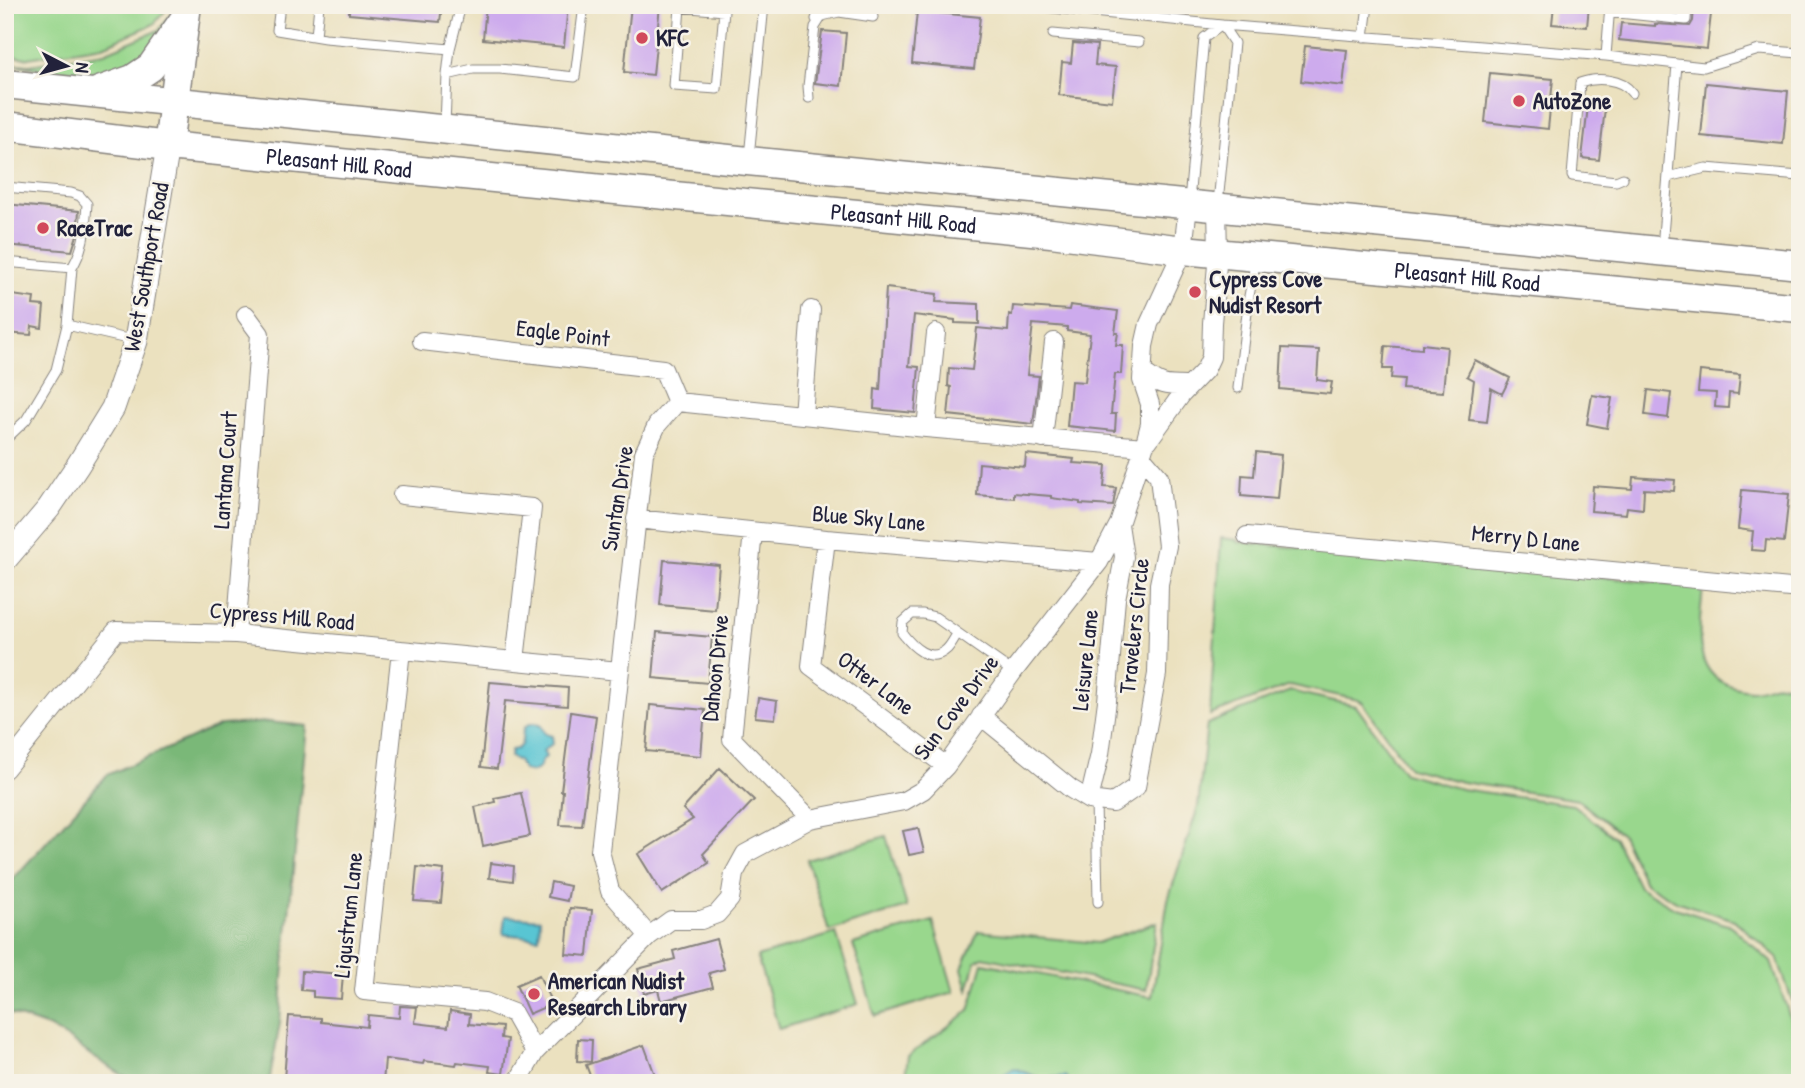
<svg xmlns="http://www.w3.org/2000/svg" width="1805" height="1088" font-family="'Patrick Hand',sans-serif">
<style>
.green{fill:#99d78d;stroke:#5e7c64;stroke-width:2}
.forest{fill:#7ab878;stroke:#4e6d5a;stroke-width:2}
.water{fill:#59c5d3;stroke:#3e7487;stroke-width:2}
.building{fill:#cdabed}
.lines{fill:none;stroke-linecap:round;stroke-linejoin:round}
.service-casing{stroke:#86827d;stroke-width:11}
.minor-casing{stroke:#86827d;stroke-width:20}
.tertiary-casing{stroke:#86827d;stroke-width:25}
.primary-casing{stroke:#86827d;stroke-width:31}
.service{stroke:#fff;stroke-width:9}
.minor{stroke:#fff;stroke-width:18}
.tertiary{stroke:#fff;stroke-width:23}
.primary{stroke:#fff;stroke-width:28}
.poi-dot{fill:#d1495b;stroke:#f7f3e8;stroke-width:2.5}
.labels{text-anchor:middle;stroke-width:5;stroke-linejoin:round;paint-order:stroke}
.poi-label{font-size:23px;font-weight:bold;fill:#22223b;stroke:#f7f3e8;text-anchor:start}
.street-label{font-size:23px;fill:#22223b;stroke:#f7f3e8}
</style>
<rect width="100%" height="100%" fill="#f7f3e8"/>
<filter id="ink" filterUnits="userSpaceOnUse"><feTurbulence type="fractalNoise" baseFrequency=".0143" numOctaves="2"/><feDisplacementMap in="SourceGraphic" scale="14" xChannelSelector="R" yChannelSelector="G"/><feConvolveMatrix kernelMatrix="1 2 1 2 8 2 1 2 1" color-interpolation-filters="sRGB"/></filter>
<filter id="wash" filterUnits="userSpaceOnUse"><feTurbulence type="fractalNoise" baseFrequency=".00686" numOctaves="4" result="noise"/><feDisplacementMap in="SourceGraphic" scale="28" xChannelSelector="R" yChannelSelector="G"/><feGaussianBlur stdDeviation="1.57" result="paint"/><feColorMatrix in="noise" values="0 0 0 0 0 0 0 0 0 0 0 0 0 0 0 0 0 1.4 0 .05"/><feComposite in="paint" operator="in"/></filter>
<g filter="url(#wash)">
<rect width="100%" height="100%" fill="#ebe1bf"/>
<!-- green -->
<path class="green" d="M5,5h165l-16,19 -51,22 -75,12 -23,-3z
M179,5h22l-1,3 -68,66 -84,-4 -43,-7 25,2 74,-12 55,-23z
M1221,538l17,2v2l465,45c-4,46 -15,98 48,103 7,0 14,-3 21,-5 9,-2 19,0 28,0v339l-23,-67 -43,-37 -56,-18 -33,-19 -23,-48 -44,-35 -116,-18 -53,-14 -46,-65 -5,-3 -68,-15 -80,30z
M1290,691l66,15 48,67 57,16 112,16 42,33 24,49 36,21 56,18 40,36 27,79 -3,42h-891l4,-27 61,-45 14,-48 169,34 16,-97 30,-93 9,-83z
M886,836l21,71 -78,24 -22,-71z
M933,921l21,71 -79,24 -22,-72z
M1157,922l-11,68 -163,-33 -7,4 -8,29 -6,-22 16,-37 119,12z
M836,933l22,71 -79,25 -22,-72z"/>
<!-- forest -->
<path class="forest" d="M269,722l38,4 -24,250 -3,47 -11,60h-134l-43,-27 -23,-17 -21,-12 -43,-15v-114l8,-19 94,-104 114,-50z"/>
<!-- water -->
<path class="water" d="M534,723l7,3 4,8 7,2 1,7 -10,8 3,6 -4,3 -3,8 -7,4 -5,-1 -4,-1 -5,-9 -8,-4 1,-7 6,-1 4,-4c4,-10 -3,-19 13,-22z
M505,916l35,3 -1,19 -36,-4z
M1014,1068l28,11 23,-3 6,7h-95l19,-3z"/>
<g id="blocks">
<!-- building -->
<path class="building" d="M349,5h93l-2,17 -91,-8z
M486,5h82l-4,42 -81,-8z
M631,5h29l-7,70 -29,-3z
M1554,5h35l-2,22 -35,-3z
M1694,5h18l-5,44 -88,-9 2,-17 34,3v-2l35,2 3,-5z
M917,11l63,6 -6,52 -62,-6z
M822,31l24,2 -5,53 -26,-3z
M1073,43l24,2 -2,20 21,2 -4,34 -53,-6 3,-33 9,1z
M1305,46l42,4 -4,36 -42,-5z
M1490,73l63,6 -5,50 -63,-7z
M1706,83l82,8 -5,53 -82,-8z
M1588,106l17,2 -6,52 -17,-2z
M5,204l74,7 -2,24 -5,16 -67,-6z
M886,288l51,6 -1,8 43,2v20l-24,-1v-3l-41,-5 -5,51 10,1 -4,46 -41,-4 1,-20 5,1z
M5,294l29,4 -1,7 11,1 -2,22 -10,-2 -1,9 -26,-2z
M1070,305l48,6 -3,22h3l-2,12h7l-2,29h-6l-4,40h5l-1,17 -48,-5 4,-45 14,1 5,-48 -23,-3v-4l-34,-3 -6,51 12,1 -6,48 -85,-9 3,-28 -3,-1 1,-18 23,2 5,-42 31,3 1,-17 3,1 1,-9 56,4z
M1422,344l25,3 -4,45 -40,-3 1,-10 -13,-1 1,-9h-9l2,-23 37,3z
M1282,348l37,2 -2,30 15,2 -2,12 -50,-5z
M1475,360l35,18 -8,16 -11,-6 -4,34 -18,-2 5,-40 -7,-4z
M1700,371l40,4 -2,19 -9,-1 -1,15 -13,-1 1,-14 -18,-1z
M1648,390l23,3 -3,25 -23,-3z
M1592,395l20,3 -5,30 -20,-4z
M1256,452l25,3 -4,44 -36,-3 1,-21 12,1z
M1026,454l48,5 -1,4 33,2 -2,22 12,1 -3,18 -33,-2v-2l-29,-4v-2l-37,-3v5l-37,-3 2,-32 46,4z
M1633,477l42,3 -1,11 -30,-2 -1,20 -16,-2 -1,7 -35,-3 2,-25 39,3z
M1742,490l47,4 -5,48 -18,-2 -1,11 -14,-1 2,-19 -15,-2z
M664,560l55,5 -4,45 -55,-5z
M657,632l55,5 -4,46 -55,-5z
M490,682l78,6 -1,18 -62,-5 -8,68 -16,-2z
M758,698l19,3 -2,18 -20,-2z
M650,705l55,5 -4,46 -55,-5z
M571,712l25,4 -14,110 -22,-1 3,-34h-2z
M720,768l34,32 -51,54 6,9 -47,30 -24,-39 55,-35 -10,-10z
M521,793l9,43 -47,10 -8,-39 20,-5 -1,-4z
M918,828l6,24 -15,3 -6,-24z
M491,863l23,3 -1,15 -24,-3z
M417,867l27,3 -3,33 -27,-2z
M551,882l19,4 -3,15 -19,-4z
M570,908l22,2 -4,46 -22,-2z
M716,939l8,30 -15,4 4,14 -52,14 -3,-11 -14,4 -6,-25 37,-10 -2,-8z
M302,971l41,3 -2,25 -28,-2v-6l-12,-1z
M539,975l13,29 -23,10 -13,-29z
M400,1006l17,1 -2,16 33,4 2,-16 20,3 -1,10 33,3 -1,11 7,1 -5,35 -14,-2 1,-6 -33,-4 -1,3 -32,-4 -1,3 -38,-5 -2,24h-58l-41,-4 5,-63 32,2v4l46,5 1,-12 31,3z
M578,1039l14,1 -1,22 -14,-1z
M644,1045l14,38h-65l-7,-18z"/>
</g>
</g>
<g filter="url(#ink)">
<use href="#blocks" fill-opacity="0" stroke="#86827d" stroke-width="2"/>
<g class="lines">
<!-- service casing -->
<g class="service-casing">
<path id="service" d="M280,5l-3,25 48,8 125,11
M843,5l8,1 14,7
M1023,5l199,20 384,31 71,8 -15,184
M680,7l44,4 -7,78 -43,-3z
M1609,12l77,8 1,-15
M816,19l3,-7 9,-7
M1053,34l86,8
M316,36l3,-31
M1364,37l4,-32
M1606,56l4,-51
M1677,64l27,3 55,-17 41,3
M447,75l26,-6h27l75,8 9,-72
M809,98l-1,-12 7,-59 7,-11 17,-4 34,5
M445,125l2,-50 3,-26 11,-44
M749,157l15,-152
M1668,177l38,-9 94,8
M1623,178l-7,3 -44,-5 8,-93c16,-6 42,-5 52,10
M5,187l66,6 9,3 7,8c-2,24 -2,42 -15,64
M1189,201l15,-163 18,-13 12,18 -16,160
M5,262l67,6 -5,57 -11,45 -30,50 -21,20
M67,325l69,16
M1238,388l11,-92 7,-37
M957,634c-3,5 -6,11 -10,15 -17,16 -35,-3 -45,-16l1,-11 9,-8h11l12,3 78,55
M1096,801l2,101"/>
</g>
<!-- minor casing -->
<g class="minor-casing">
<path id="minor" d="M422,341l241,28 14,33
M1142,371c19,16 24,15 48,15
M677,402l249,26 218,19
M803,415l8,-105
M926,428l10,-95
M1043,439l11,-97
M1148,441l34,-47 23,-24 6,-13 1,-34 6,-70 -1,-44
M402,495l130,13 -17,153
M636,519l190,20 273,23
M753,532l-21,207 78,80
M1247,536l553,53
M826,539l-15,127 135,100
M236,634l24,-300 -14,-19
M401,650l-37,341 121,11 28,11 22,39
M981,716l90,73 18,11 24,3 23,-16 21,-113 2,-90 8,-38 -8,-69 -18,-21
M5,769l111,-138 120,3 383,37
M1089,800l11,-46 7,-53 9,-102 8,-42 -5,-33
M649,936l-39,-45 -10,-40 44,-398 13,-28 20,-23
M517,1083l18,-31 114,-116 22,-16h30l16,-6 13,-15 4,-25 11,-20 65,-35 94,-18 19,-11 23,-24 67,-94 86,-110 20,-38 25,-77 6,-23v-20l-8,-24 2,-34 5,-22 34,-74 5,-44"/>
</g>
<!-- tertiary casing -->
<g class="tertiary-casing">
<path id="tertiary" d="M5,560l44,-52 29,-43 35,-57 23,-67 32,-195"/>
</g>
<!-- primary casing -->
<g class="primary-casing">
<g id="primary">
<path d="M5,84l743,77 1052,104"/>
<path d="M99,91l34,-12 18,-12 32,-46"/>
<path id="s1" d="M5,126l163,20 883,87 132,17 617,58"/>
<path d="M168,146l19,-141"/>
</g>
</g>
<!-- service -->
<use href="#service" class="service"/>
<!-- minor -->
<use href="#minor" class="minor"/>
<!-- tertiary -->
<use href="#tertiary" class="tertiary"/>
<!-- primary -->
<use href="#primary" class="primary"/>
</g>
</g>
<!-- markers -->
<g class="poi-dot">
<circle cx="642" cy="38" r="7"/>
<circle cx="1519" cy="101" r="7"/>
<circle cx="43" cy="228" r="7"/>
<circle cx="1195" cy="292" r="7"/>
<circle cx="534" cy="994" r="7"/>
</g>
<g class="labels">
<!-- poi labels -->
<g class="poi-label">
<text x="656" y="46">KFC</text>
<text x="1533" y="109">AutoZone</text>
<text x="57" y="236">RaceTrac</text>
<text x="1209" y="287">Cypress Cove<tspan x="1209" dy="26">Nudist Resort</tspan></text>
<text x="548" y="989">American Nudist<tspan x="548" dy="26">Research Library</tspan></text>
</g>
<!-- street labels -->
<g class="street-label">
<text dy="8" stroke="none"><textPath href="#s1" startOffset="336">Pleasant Hill Road</textPath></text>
<text dy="8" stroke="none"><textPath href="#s1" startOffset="903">Pleasant Hill Road</textPath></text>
<text transform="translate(146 267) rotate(-80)" y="8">West Southport Road</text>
<text dy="8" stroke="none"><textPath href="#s1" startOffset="1470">Pleasant Hill Road</textPath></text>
<text transform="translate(563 333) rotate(7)" y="8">Eagle Point</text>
<text transform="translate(225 470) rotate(-86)" y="8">Lantana Court</text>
<text transform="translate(617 498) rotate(-81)" y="8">Suntan Drive</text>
<text transform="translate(869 518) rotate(5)" y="8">Blue Sky Lane</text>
<text transform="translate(1526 538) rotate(6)" y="8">Merry D Lane</text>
<text transform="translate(282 616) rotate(5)" y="8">Cypress Mill Road</text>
<text transform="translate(1134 626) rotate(-84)" y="8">Travelers Circle</text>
<text transform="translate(1085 660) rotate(-84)" y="8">Leisure Lane</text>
<text transform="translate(715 668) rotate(-84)" y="8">Dahoon Drive</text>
<text transform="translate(876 683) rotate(37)" y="8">Otter Lane</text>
<text transform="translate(956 707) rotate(-53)" y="8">Sun Cove Drive</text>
<text transform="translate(348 915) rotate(-84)" y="8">Ligustrum Lane</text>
</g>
</g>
<!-- margin -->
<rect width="1805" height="1088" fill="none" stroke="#f7f3e8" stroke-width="28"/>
<!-- north arrow -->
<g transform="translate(66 66) rotate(96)" stroke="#f7f3e8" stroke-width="5" paint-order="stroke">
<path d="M0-5L12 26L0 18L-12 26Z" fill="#22223b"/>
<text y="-10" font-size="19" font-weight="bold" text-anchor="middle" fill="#22223b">N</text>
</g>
</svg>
